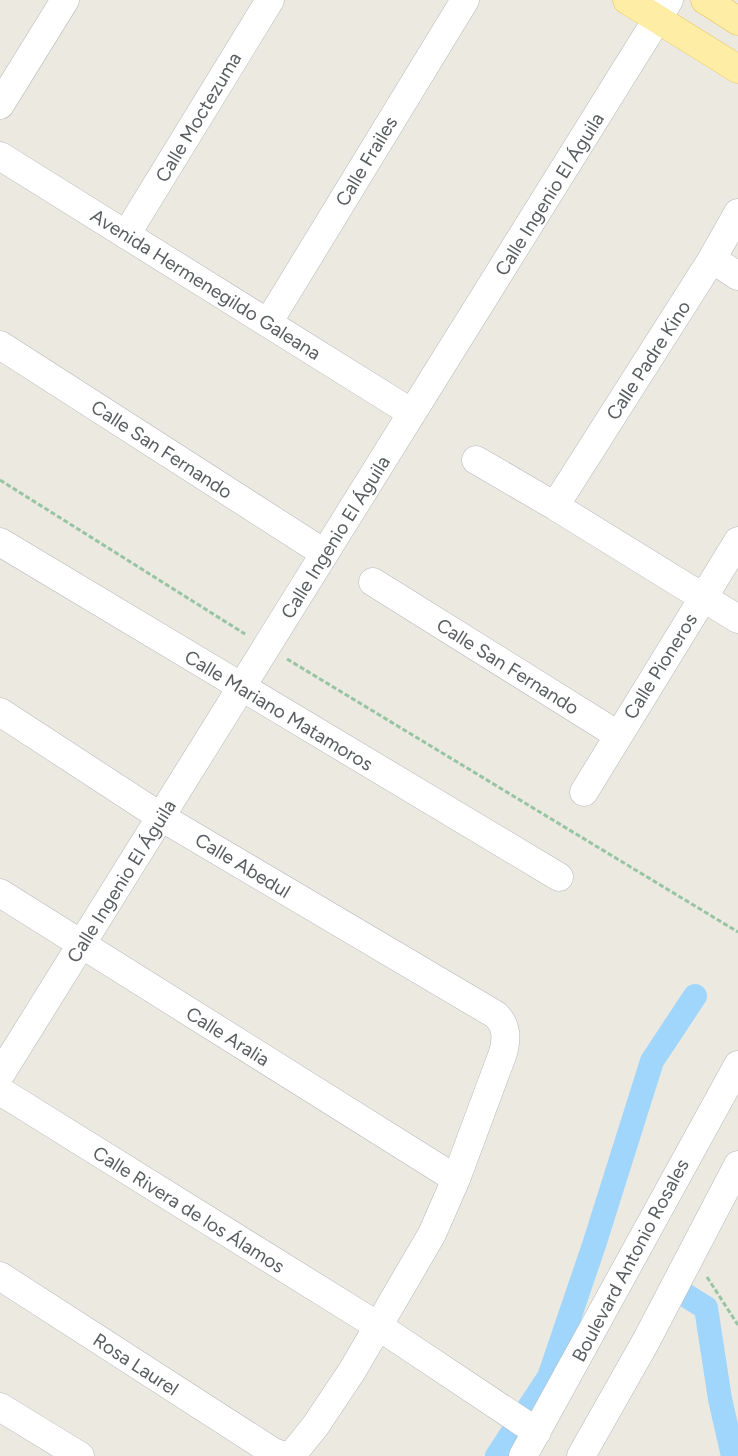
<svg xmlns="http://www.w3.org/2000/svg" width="738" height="1456" font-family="Figtree,sans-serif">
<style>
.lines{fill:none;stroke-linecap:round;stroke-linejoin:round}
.canal{stroke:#a0d6fc;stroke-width:24}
.minor-casing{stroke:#b4b7bb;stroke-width:29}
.major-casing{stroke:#edc159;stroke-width:29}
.path{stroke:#97c4a3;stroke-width:3;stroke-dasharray:5 2.5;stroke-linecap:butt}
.minor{stroke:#fff;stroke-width:28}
.major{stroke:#fdeda5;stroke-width:28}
.labels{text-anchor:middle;stroke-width:4;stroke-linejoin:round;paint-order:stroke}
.street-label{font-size:19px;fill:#595d61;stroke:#fff}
</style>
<rect width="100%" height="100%" fill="#ece9e1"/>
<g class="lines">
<!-- canal -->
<path class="canal" d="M682,1293l24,15 14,91 13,57
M497,1456l52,-79 45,-132 58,-184 43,-65"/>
<!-- minor casing -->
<g class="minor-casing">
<path id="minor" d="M0,105l65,-105
M0,156l412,257
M126,235l144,-235
M712,259l26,17
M268,323l197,-323
M0,345l324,208
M476,460l79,46 183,113
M555,506l157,-247 26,-46
M0,542l559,335
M373,582l245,153
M0,712l161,105 335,198c11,11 11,23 7,38l-47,126 -24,55 -80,137 -36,54 -24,30 -7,1
M584,792l154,-251
M0,893l456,286
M0,1075l669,-1075
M0,1091l378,235 159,106
M0,1276l273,176 11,4
M0,1407l80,49
M523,1456l215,-391
M581,1456l64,-113 93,-178"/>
</g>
<!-- major casing -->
<g class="major-casing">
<path id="major" d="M627,0l111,69
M705,0l33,21"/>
</g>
<!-- path -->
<path class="path" d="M0,480l245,154
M287,659l451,273
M707,1277l31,48"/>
<!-- minor -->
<use href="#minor" class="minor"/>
<!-- major -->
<use href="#major" class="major"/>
</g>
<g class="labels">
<!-- street labels -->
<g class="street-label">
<text transform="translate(198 117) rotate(-59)" y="7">Calle Moctezuma</text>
<text transform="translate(366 161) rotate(-59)" y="7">Calle Frailes</text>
<text transform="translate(549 194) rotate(-58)" y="7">Calle Ingenio El Águila</text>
<text transform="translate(206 284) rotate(32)" y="7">Avenida Hermenegildo Galeana</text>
<text transform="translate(648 360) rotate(-57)" y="7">Calle Padre Kino</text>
<text transform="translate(162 449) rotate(33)" y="7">Calle San Fernando</text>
<text transform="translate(335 537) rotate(-58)" y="7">Calle Ingenio El Águila</text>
<text transform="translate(508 666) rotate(32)" y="7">Calle San Fernando</text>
<text transform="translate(660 666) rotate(-58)" y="7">Calle Pioneros</text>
<text transform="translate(279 710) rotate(31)" y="7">Calle Mariano Matamoros</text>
<text transform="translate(243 865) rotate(31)" y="7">Calle Abedul</text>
<text transform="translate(121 881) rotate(-58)" y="7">Calle Ingenio El Águila</text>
<text transform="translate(228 1036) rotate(32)" y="7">Calle Aralia</text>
<text transform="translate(189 1209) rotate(32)" y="7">Calle Rivera de los Álamos</text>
<text transform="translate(630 1260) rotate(-62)" y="7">Boulevard Antonio Rosales</text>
<text transform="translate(136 1364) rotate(33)" y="7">Rosa Laurel</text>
</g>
</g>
</svg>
